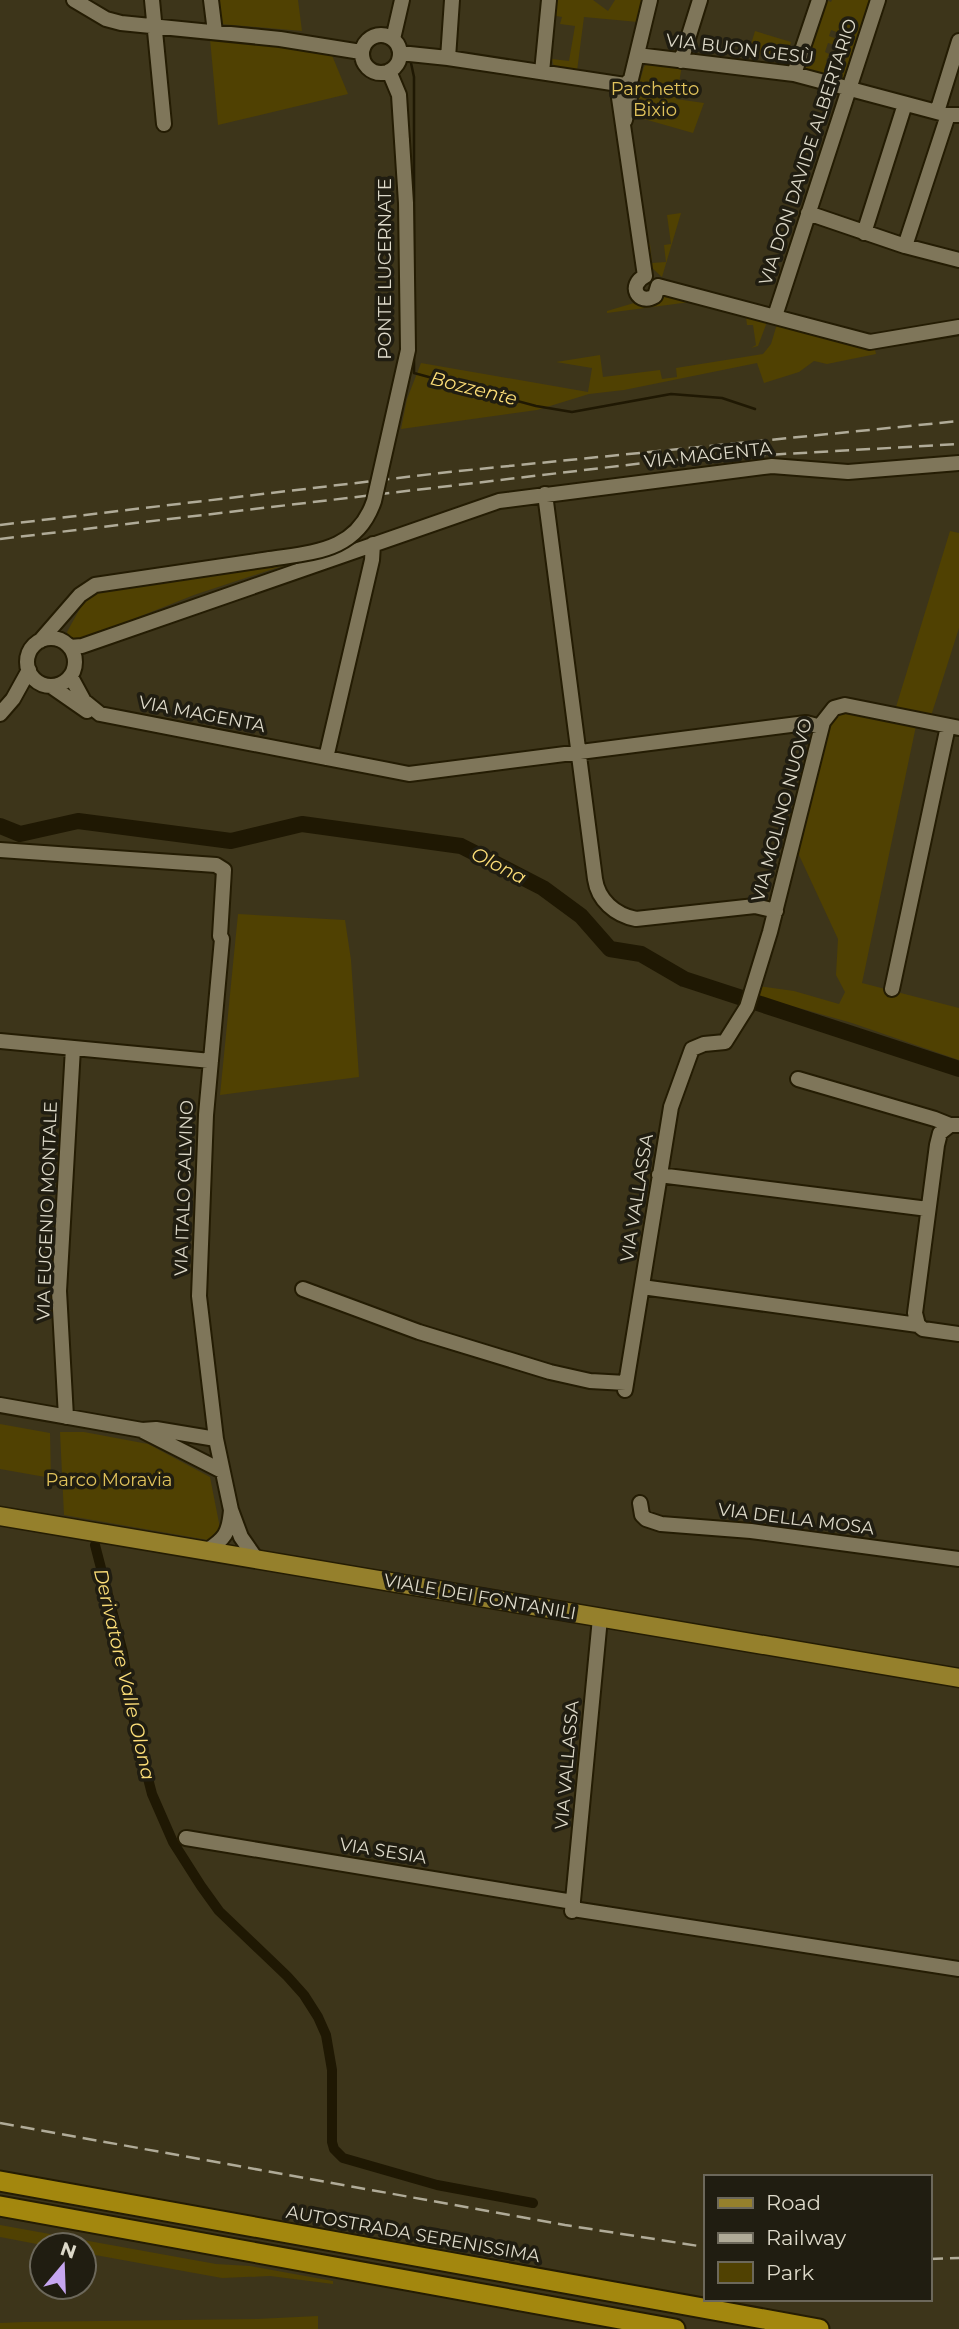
<svg xmlns="http://www.w3.org/2000/svg" width="959" height="2329" font-family="Montserrat,sans-serif">
<style>
.green{fill:#504102;fill-rule:evenodd}
.lines{fill:none;stroke-linecap:round;stroke-linejoin:round}
.stream{stroke:#1f1803;stroke-width:2.5}
.canal{stroke:#1f1803;stroke-width:10}
.river{stroke:#1f1803;stroke-width:16}
.minor-casing{stroke:#241c03;stroke-width:18}
.major-casing{stroke:#241c03;stroke-width:21}
.highway-casing{stroke:#241c03;stroke-width:23}
.minor{stroke:#7f765a;stroke-width:14}
.major{stroke:#95802c;stroke-width:18}
.highway{stroke:#a3870e;stroke-width:19}
.rail{stroke:#b0ab98;stroke-width:2.5;stroke-dasharray:14 7;stroke-linecap:butt}
.minor-bridge-casing{stroke:#241c03;stroke-width:18;stroke-linecap:butt}
.minor-bridge{stroke:#7f765a;stroke-width:14}
.labels{text-anchor:middle;stroke-width:7;stroke-linejoin:round;paint-order:stroke}
.street-label{font-size:18px;fill:#ddd9c9;stroke:#201d11}
.park-label{font-size:18px;fill:#e0c25b;stroke:#201d11}
.water-label{font-size:19px;font-style:italic;fill:#fbdd77;stroke:#201d11}
</style>
<rect width="100%" height="100%" fill="#3d351a"/>
<!-- green -->
<path class="green" d="M218,0h80l4,31 -81,-7z
M553,0h40l15,11 7,-11h29l-6,22 -54,-5 -7,54 -23,-4 -2,-8 17,2 6,-35 -15,-2 2,-7 -11,-2z
M825,0l6,2 1,-2h38l-27,81 -41,-11zM831,30l22,8 -8,24 -9,-3 -2,5 -8,-3 3,-7 -4,-2 3,-9 10,3 2,-6 -11,-4z
M755,31l36,11 -6,20 -36,-11z
M210,39l70,6 51,8 17,41 -130,31z
M647,63l35,3 -6,33 28,4 -11,30 -63,-18 14,-48z
M681,213l-19,64 -10,-9 -5,-24h3l2,19 14,-1 -2,-17 7,-1 -4,-29z
M670,295l97,27 -9,24 -7,2 5,-3 -3,-20h-6l-1,-8 -56,-15 -83,11v-2l27,-8 19,2 11,-9z
M777,324l98,26 1,4 -49,10 -13,-3 -15,11 -35,11 -7,-20 -133,27 -35,4 -52,16 -136,19 6,-30 14,-36 167,29 4,-24 -36,-6 44,-7 3,22 57,-7 2,9 15,-2 -1,-9 87,-14 8,-10z
M950,531l9,2v95l-28,88 -35,-9z
M285,565l-91,30 -114,45 -11,-3 -2,-5 16,-29 17,-12z
M847,712l69,14 -54,257 97,25v52l-107,-37 -95,-27 2,-10 35,5 45,13 6,-12 -9,-17 2,-36 -40,-86 31,-132z
M238,914l107,6 6,40 8,117 -139,18z
M0,1424l50,9 1,45 -51,-9z
M60,1432h24l64,12 62,33 10,51 -12,12 -144,-25z
M0,2225l216,39 34,2 83,15v3l-63,-8 -48,2 -138,-25v-8h-42l-42,-8z
M318,2316v13h-318v-6l24,-1 233,-3z"/>
<g class="lines">
<!-- stream -->
<path class="stream" d="M411,63l3,14v223
M414,353v20l122,33 36,6 99,-18 51,4 33,11"/>
<!-- canal -->
<path class="canal" d="M95,1545l28,108 12,75 17,66 21,48 28,44 18,25 68,65 17,19 14,22 8,18 6,35v72l2,7 9,9 94,27 96,18"/>
<!-- river -->
<path class="river" d="M0,826l20,8 58,-13 153,20 71,-17 159,22 82,42 38,28 29,33 31,5 43,25 275,90"/>
<!-- minor casing -->
<g class="minor-casing">
<path id="minor" d="M74,0l32,19 15,4 159,16 81,13
M152,0l12,124
M211,0l4,32
M362 54a19 19 0 1 1 38 0a19 19 0 1 1-38 0Z
M393,39l9,-39
M400,53l48,5 177,27
M637,55l157,19 154,41h11
M448,58l4,-58
M681,61l19,-61
M389,71l10,24 3,46
M542,72l7,-72
M794,74l25,-74
M617,84l28,192
M625,85l6,-6 19,-79
M937,112l22,-71
M625,120c2,-12 10,-25 0,-35
M808,213l97,33 54,14
M864,233l41,-129
M905,246l43,-131
M645,276c-18,9 -7,30 10,20l3,-10
M658,286l212,56 89,-15
M775,316l103,-316
M545,494l50,385c3,21 20,36 41,40l119,-13 21,5
M27 662a24 24 0 1 1 48 0a24 24 0 1 1-48 0Z
M40,641l40,-46 15,-10 175,-26
M70,647l12,-1 417,-145 273,-35 76,6 111,-9
M71,677l13,24 16,13 309,60 397,-51 15,4
M51,686l36,25
M0,714l13,-15 16,-29
M326,758l46,-198 1,-16
M0,850l216,15 8,5 -4,66 2,3 -16,176 -7,181 17,143 15,71
M892,989l56,-263
M0,1041l211,20
M798,1079l137,40 15,6h8
M950,1125l-10,8 -3,12 -22,168 3,12 5,4 36,5
M659,1175l269,34
M642,1287l276,38
M303,1289l116,43 131,40 40,9 36,2
M625,1390l46,-283 21,-58 12,-5 21,-2 22,-35 23,-75 53,-210 11,-14 11,-3 114,23
M0,1405l142,25 14,-1 60,10
M66,1417l-7,-126 14,-243
M143,1431l79,40
M640,1503l2,12 4,4 15,5 90,7 208,28
M206,1551c19,-12 23,-18 25,-41l10,27 16,23
M186,1838l387,64
M573,1909l386,60
M572,1911l28,-293"/>
</g>
<!-- major casing -->
<g class="major-casing">
<path id="major" d="M0,1516l959,162"/>
</g>
<!-- highway casing -->
<g class="highway-casing">
<path id="highway" d="M0,2181l819,148
M0,2206l675,123"/>
</g>
<!-- minor -->
<use href="#minor" class="minor"/>
<!-- major -->
<use href="#major" class="major"/>
<!-- highway -->
<use href="#highway" class="highway"/>
<!-- rail -->
<path class="rail" d="M0,525l449,-53 510,-51
M0,539l661,-78 298,-17
M0,2123l565,102 140,22
M929,2259l30,-1"/>
<!-- minor-bridge casing -->
<g class="minor-bridge-casing">
<path id="minor-bridge" d="M270,559c45,-7 87,-8 104,-58l34,-151 -2,-147 -4,-62"/>
</g>
<!-- minor-bridge -->
<use href="#minor-bridge" class="minor-bridge"/>
</g>
<g class="labels">
<!-- street labels -->
<g class="street-label">
<text transform="translate(740 49) rotate(7)" y="6">VIA BUON GESÙ</text>
<text transform="translate(808 152) rotate(-72)" y="6">VIA DON DAVIDE ALBERTARIO</text>
<text transform="translate(385 269) rotate(-90)" y="6">PONTE LUCERNATE</text>
<text transform="translate(708 455) rotate(-6)" y="6">VIA MAGENTA</text>
<text transform="translate(202 714) rotate(11)" y="6">VIA MAGENTA</text>
<text transform="translate(782 810) rotate(-75)" y="6">VIA MOLINO NUOVO</text>
<text transform="translate(184 1188) rotate(-88)" y="6">VIA ITALO CALVINO</text>
<text transform="translate(637 1198) rotate(-81)" y="6">VIA VALLASSA</text>
<text transform="translate(47 1211) rotate(-88)" y="6">VIA EUGENIO MONTALE</text>
<text transform="translate(796 1519) rotate(7)" y="6">VIA DELLA MOSA</text>
<text transform="translate(480 1597) rotate(10)" y="6">VIALE DEI FONTANILI</text>
<text transform="translate(567 1765) rotate(-85)" y="6">VIA VALLASSA</text>
<text transform="translate(383 1851) rotate(9)" y="6">VIA SESIA</text>
<text transform="translate(413 2234) rotate(10)" y="6">AUTOSTRADA SERENISSIMA</text>
</g>
<!-- park labels -->
<g class="park-label">
<text x="655" y="95">Parchetto<tspan x="655" dy="21">Bixio</tspan></text>
<text x="109" y="1486">Parco Moravia</text>
</g>
<!-- water labels -->
<g class="water-label">
<text transform="translate(474 388) rotate(14)" y="7">Bozzente</text>
<text transform="translate(499 865) rotate(27)" y="7">Olona</text>
<text transform="translate(125 1674) rotate(77)" y="7">Derivatore Valle Olona</text>
</g>
</g>
<!-- legend -->
<rect x="704" y="2175" width="228" height="126" fill="#201d11" stroke="#6c685b" stroke-width="2"/>
<rect x="718" y="2198" width="35" height="10" fill="#95802c" stroke="#6c685b" stroke-width="2"/>
<text x="766" y="2210" font-size="21" fill="#ddd9c9">Road</text>
<rect x="718" y="2233" width="35" height="10" fill="#b0ab98" stroke="#6c685b" stroke-width="2"/>
<text x="766" y="2245" font-size="21" fill="#ddd9c9">Railway</text>
<rect x="718" y="2262" width="35" height="21" fill="#504102" stroke="#6c685b" stroke-width="2"/>
<text x="766" y="2280" font-size="21" fill="#ddd9c9">Park</text>
<!-- north arrow -->
<g transform="translate(63 2266) rotate(19)"><circle r="33" fill="#201d11" stroke="#6c685b" stroke-width="2"/>
<path d="M0-5L12 26L0 18L-12 26Z" fill="#c6a6f0"/>
<text y="-10" font-size="19" font-weight="bold" text-anchor="middle" fill="#ddd9c9">N</text>
</g>
</svg>
